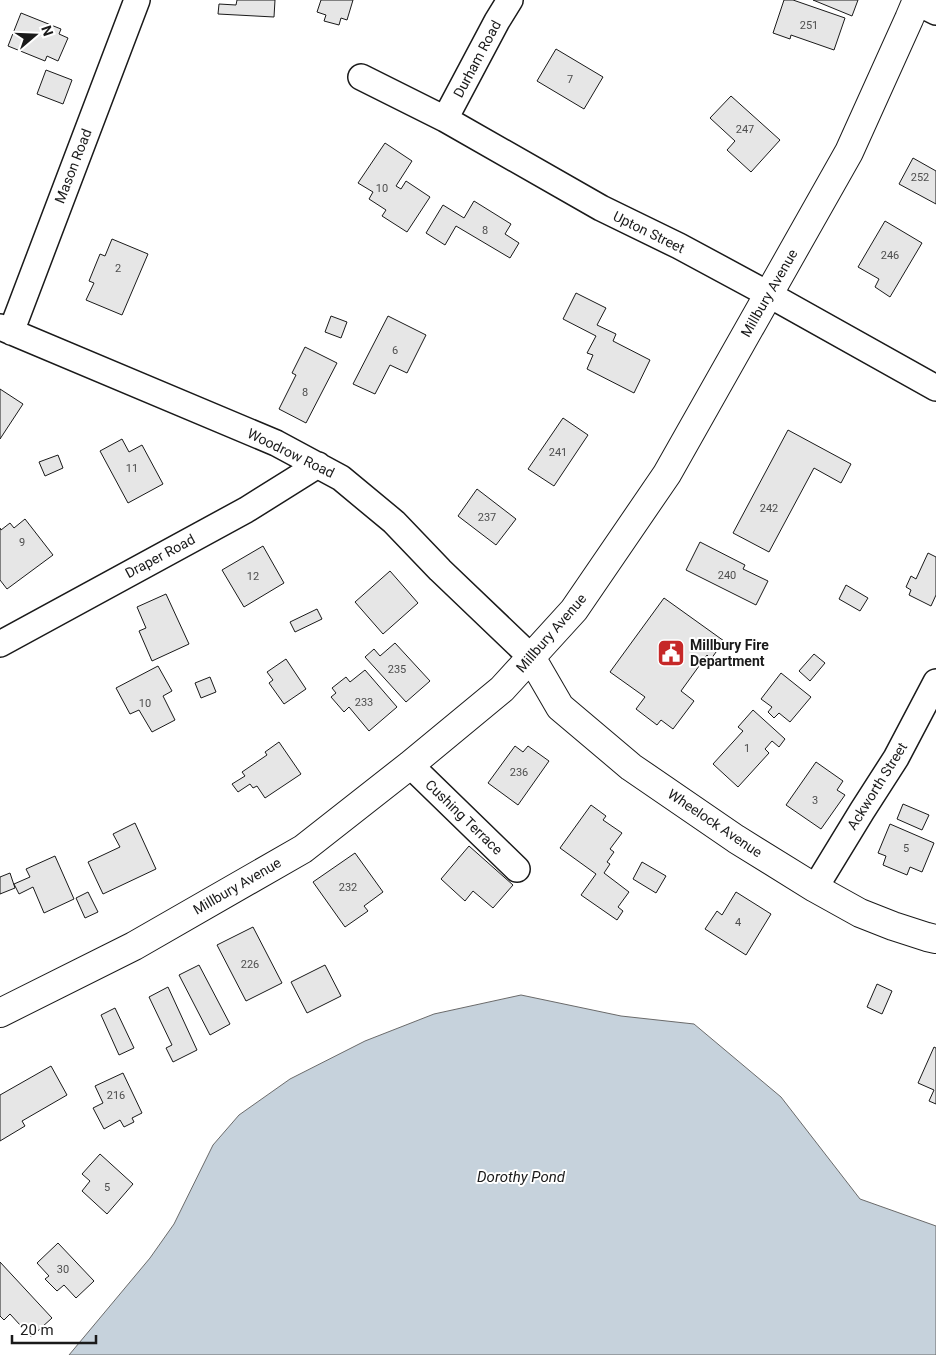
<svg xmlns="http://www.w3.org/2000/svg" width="936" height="1355" font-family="Roboto,sans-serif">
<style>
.water{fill:#c6d2dc;stroke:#6a6a6a}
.building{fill:#e6e6e6;stroke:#1a1a1a}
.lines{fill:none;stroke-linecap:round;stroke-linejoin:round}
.street-casing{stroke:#1a1a1a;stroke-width:28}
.secondary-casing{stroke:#1a1a1a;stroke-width:30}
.street{stroke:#fff;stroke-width:25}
.secondary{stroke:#fff;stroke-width:28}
.labels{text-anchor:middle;stroke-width:4;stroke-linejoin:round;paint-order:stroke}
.number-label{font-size:11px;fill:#4d4d4d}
.street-label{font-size:14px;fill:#1a1a1a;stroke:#fff}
.poi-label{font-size:14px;font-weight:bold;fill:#1a1a1a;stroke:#fff;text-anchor:start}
.water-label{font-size:15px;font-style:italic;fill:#1a1a1a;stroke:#fff}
</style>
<rect width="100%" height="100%" fill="#fff"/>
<!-- water -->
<path class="water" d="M521,995l100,21 73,8 87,73 79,102 76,27v129h-867l81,-97 24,-34 39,-79 26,-30 51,-36 75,-38 69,-27z"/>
<!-- building -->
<path class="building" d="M237,0h38l-1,17 -56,-3 1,-10 17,1z
M321,0h32l-6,20 -6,-2 -2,7 -15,-4 2,-6 -9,-3z
M784,0h9l52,18 -11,32 -43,-15 -1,4 -17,-6z
M813,0h45l-6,16z
M21,13l40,16 -2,5 9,4 -10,23 -11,-5 -2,5 -37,-15z
M556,49l47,28 -19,32 -47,-28z
M46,70l26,10 -9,24 -26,-10z
M731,96l49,44 -29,32 -24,-22 8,-9 -25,-23z
M385,143l27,18 -16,25 5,3 5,-8 24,16 -23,35 -25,-16 4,-6 -17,-11 4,-7 -15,-9z
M913,158l23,13v33l-37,-20z
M474,201l37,23 -6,10 14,9 -9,15 -54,-32 -11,19 -19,-12 17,-28 21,13z
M885,221l37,22 -32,54 -15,-10 4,-8 -21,-12z
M112,239l36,15 -26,61 -36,-15 8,-17 -5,-2 11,-27 5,2z
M576,293l30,15 -9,17 19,9 -3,7 37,19 -16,33 -47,-24 6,-14 -6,-2 9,-17 -33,-17z
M331,316l16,6 -6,16 -16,-6z
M388,316l38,19 -19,38 -17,-8 -15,29 -22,-10z
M305,347l32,16 -31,60 -27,-14 17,-34 -4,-2z
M0,389l23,15 -23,35z
M563,418l25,17 -34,51 -26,-17z
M788,430l63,34 -10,19 -27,-15 -45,84 -36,-19z
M122,439l7,13 13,-7 21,39 -35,19 -28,-52z
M58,455l5,13 -18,8 -6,-14z
M477,489l39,30 -20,26 -38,-29z
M25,519l28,36 -46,34 -7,-9v-52l1,2 9,-7 4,5z
M700,542l45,23 -2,4 25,12 -12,24 -70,-35z
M263,546l21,37 -40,24 -22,-37z
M928,553l8,4v38l-5,11 -22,-11 2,-5 -5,-3 5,-11 5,3z
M390,571l28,32 -35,31 -28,-32z
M846,585l22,13 -8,13 -21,-12z
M166,594l23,50 -37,17 -13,-30 7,-3 -9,-21z
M664,598l60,43 -13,18 -4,-4 -26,36 13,10 -21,28 -12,-9 -4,5 -21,-16 9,-12 -35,-25z
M317,609l5,10 -27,13 -5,-10z
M395,643l35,38 -24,21 -41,-45 9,-8 6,7z
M814,654l11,9 -15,18 -11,-10z
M286,659l20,30 -22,15 -15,-21 4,-3 -6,-8z
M158,666l14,25 -9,5 12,24 -23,12 -13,-22 -9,4 -14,-26z
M365,670l32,37 -28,24 -20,-24 -5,5 -13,-15 5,-4 -4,-5 14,-11 4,5z
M781,673l30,24 -21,25 -11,-9 -5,5 -6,-6 4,-5 -11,-8z
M210,677l6,15 -15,6 -6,-15z
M753,710l32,29 -6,8 -7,-6 -7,8 4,4 -31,34 -25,-23 30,-33 -5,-4z
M279,742l22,32 -36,24 -8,-12 -4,2 -3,-4 -12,8 -6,-8 13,-8 -3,-4 25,-17 -2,-3z
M515,746l8,6 5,-6 21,15 -31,44 -30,-22z
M816,762l27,19 -6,9 8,5 -24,34 -35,-24z
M903,804l26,11 -7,15 -25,-11z
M591,805l15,11 -3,4 19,13 -12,16 4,3 -7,10 3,2 -6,9 25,19 -11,15 5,4 -6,9 -36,-25 15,-21 -36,-26z
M135,823l21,46 -53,25 -15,-32 32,-15 -7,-13z
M890,824l44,19 -12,29 -12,-5 -3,8 -24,-10 3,-9 -8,-3z
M469,846l44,39 -20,23 -20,-17 -8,10 -24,-22z
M355,853l28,39 -19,14 4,5 -23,16 -32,-45z
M55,856l19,43 -30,14 -11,-26 -14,7 -5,-10 16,-7 -4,-8z
M642,862l24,14 -10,17 -23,-14z
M10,873l5,15 -15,6v-17z
M88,892l10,20 -13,6 -9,-20z
M736,892l35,22 -25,41 -41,-26 12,-18 5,4z
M253,927l29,56 -36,18 -29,-56z
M199,965l31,59 -20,11 -31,-60z
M325,965l16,31 -34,17 -16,-31z
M877,984l15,7 -10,23 -15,-7z
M168,987l29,63 -24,12 -7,-14 6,-3 -23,-48z
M115,1008l19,40 -15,7 -18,-40z
M934,1047l2,1v56l-7,-3 5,-11 -16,-7z
M51,1066l16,29 -45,26 3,5 -25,15v-46z
M123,1073l19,40 -10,5 2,4 -10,5 -4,-7 -16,9 -11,-21 10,-5 -8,-17z
M100,1154l33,30 -26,30 -25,-23 8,-10 -8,-7z
M58,1243l36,38 -18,17 -12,-13 -7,6 -12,-12 4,-3 -12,-13z
M0,1262l52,56 -21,19 -21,-23 -6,6 -4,-4z"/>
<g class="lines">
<!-- street casing -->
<g class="street-casing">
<path id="street" d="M916,2l20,10
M361,77l84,42 156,89 78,38 89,48 168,94
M445,119l52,-98 13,-21
M0,327l276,116 65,35 53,44 46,48 91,87
M11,332l126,-332
M0,644l246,-134 72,-45
M410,765l107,104
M815,888l47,-77 34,-53 40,-76"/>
</g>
<!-- secondary casing -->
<g class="secondary-casing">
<path id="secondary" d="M531,657l29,50 71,60 105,72 79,49 45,25 33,13 34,11 9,2
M0,1013l134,-67 169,-97 107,-84 92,-76 72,-79 93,-136 182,-322 60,-133 8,-19"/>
</g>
<!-- street -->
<use href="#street" class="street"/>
<!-- secondary -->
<use href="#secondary" class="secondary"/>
</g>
<!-- icons -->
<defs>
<g id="civic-square" transform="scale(1.4375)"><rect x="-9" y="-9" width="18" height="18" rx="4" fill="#c62828" stroke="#fff"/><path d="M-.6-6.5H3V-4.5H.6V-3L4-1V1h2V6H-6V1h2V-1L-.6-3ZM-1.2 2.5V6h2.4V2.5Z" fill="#fff"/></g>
</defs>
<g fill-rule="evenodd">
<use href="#civic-square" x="671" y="653"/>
</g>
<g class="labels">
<!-- number labels -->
<g class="number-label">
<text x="809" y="29">251</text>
<text x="570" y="83">7</text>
<text x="745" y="133">247</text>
<text x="920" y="181">252</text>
<text x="382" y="192">10</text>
<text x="485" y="234">8</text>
<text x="890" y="259">246</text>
<text x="118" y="272">2</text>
<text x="395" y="354">6</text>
<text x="305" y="396">8</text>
<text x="558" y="456">241</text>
<text x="132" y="472">11</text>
<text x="769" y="512">242</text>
<text x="487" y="521">237</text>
<text x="22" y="546">9</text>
<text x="727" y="579">240</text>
<text x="253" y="580">12</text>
<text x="397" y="673">235</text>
<text x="364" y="706">233</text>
<text x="145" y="707">10</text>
<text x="747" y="752">1</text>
<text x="519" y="776">236</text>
<text x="815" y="804">3</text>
<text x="906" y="852">5</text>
<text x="348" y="891">232</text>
<text x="738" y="926">4</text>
<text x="250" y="968">226</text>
<text x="116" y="1099">216</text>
<text x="107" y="1191">5</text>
<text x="63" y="1273">30</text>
</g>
<!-- street labels -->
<g class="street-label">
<text transform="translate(477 59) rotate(-62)" y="5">Durham Road</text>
<text transform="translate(73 166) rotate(-69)" y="5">Mason Road</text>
<text transform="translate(649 232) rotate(26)" y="5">Upton Street</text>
<text transform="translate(769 293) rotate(-60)" y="5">Millbury Avenue</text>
<text transform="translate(291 453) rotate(26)" y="5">Woodrow Road</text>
<text transform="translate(160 556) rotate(-28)" y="5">Draper Road</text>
<text transform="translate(551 633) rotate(-49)" y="5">Millbury Avenue</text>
<text transform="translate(877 786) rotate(-58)" y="5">Ackworth Street</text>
<text transform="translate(464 817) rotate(44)" y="5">Cushing Terrace</text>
<text transform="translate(715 823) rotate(34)" y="5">Wheelock Avenue</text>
<text transform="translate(237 886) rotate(-30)" y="5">Millbury Avenue</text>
</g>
<!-- poi labels -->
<g class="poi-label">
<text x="690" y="650">Millbury Fire<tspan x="690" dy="16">Department</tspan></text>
</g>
<!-- water labels -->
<g class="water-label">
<text x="521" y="1182">Dorothy Pond</text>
</g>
</g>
<!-- north arrow -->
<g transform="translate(35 35) rotate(71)" stroke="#ffffff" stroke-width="4" paint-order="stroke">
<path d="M0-4L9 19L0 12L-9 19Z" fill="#1a1a1a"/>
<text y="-8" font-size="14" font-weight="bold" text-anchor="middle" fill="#1a1a1a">N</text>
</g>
<!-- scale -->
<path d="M12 1335v8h84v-8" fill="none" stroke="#1a1a1a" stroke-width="2.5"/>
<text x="20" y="1335" font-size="15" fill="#1a1a1a" stroke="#ffffff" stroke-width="4" paint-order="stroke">20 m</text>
</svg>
